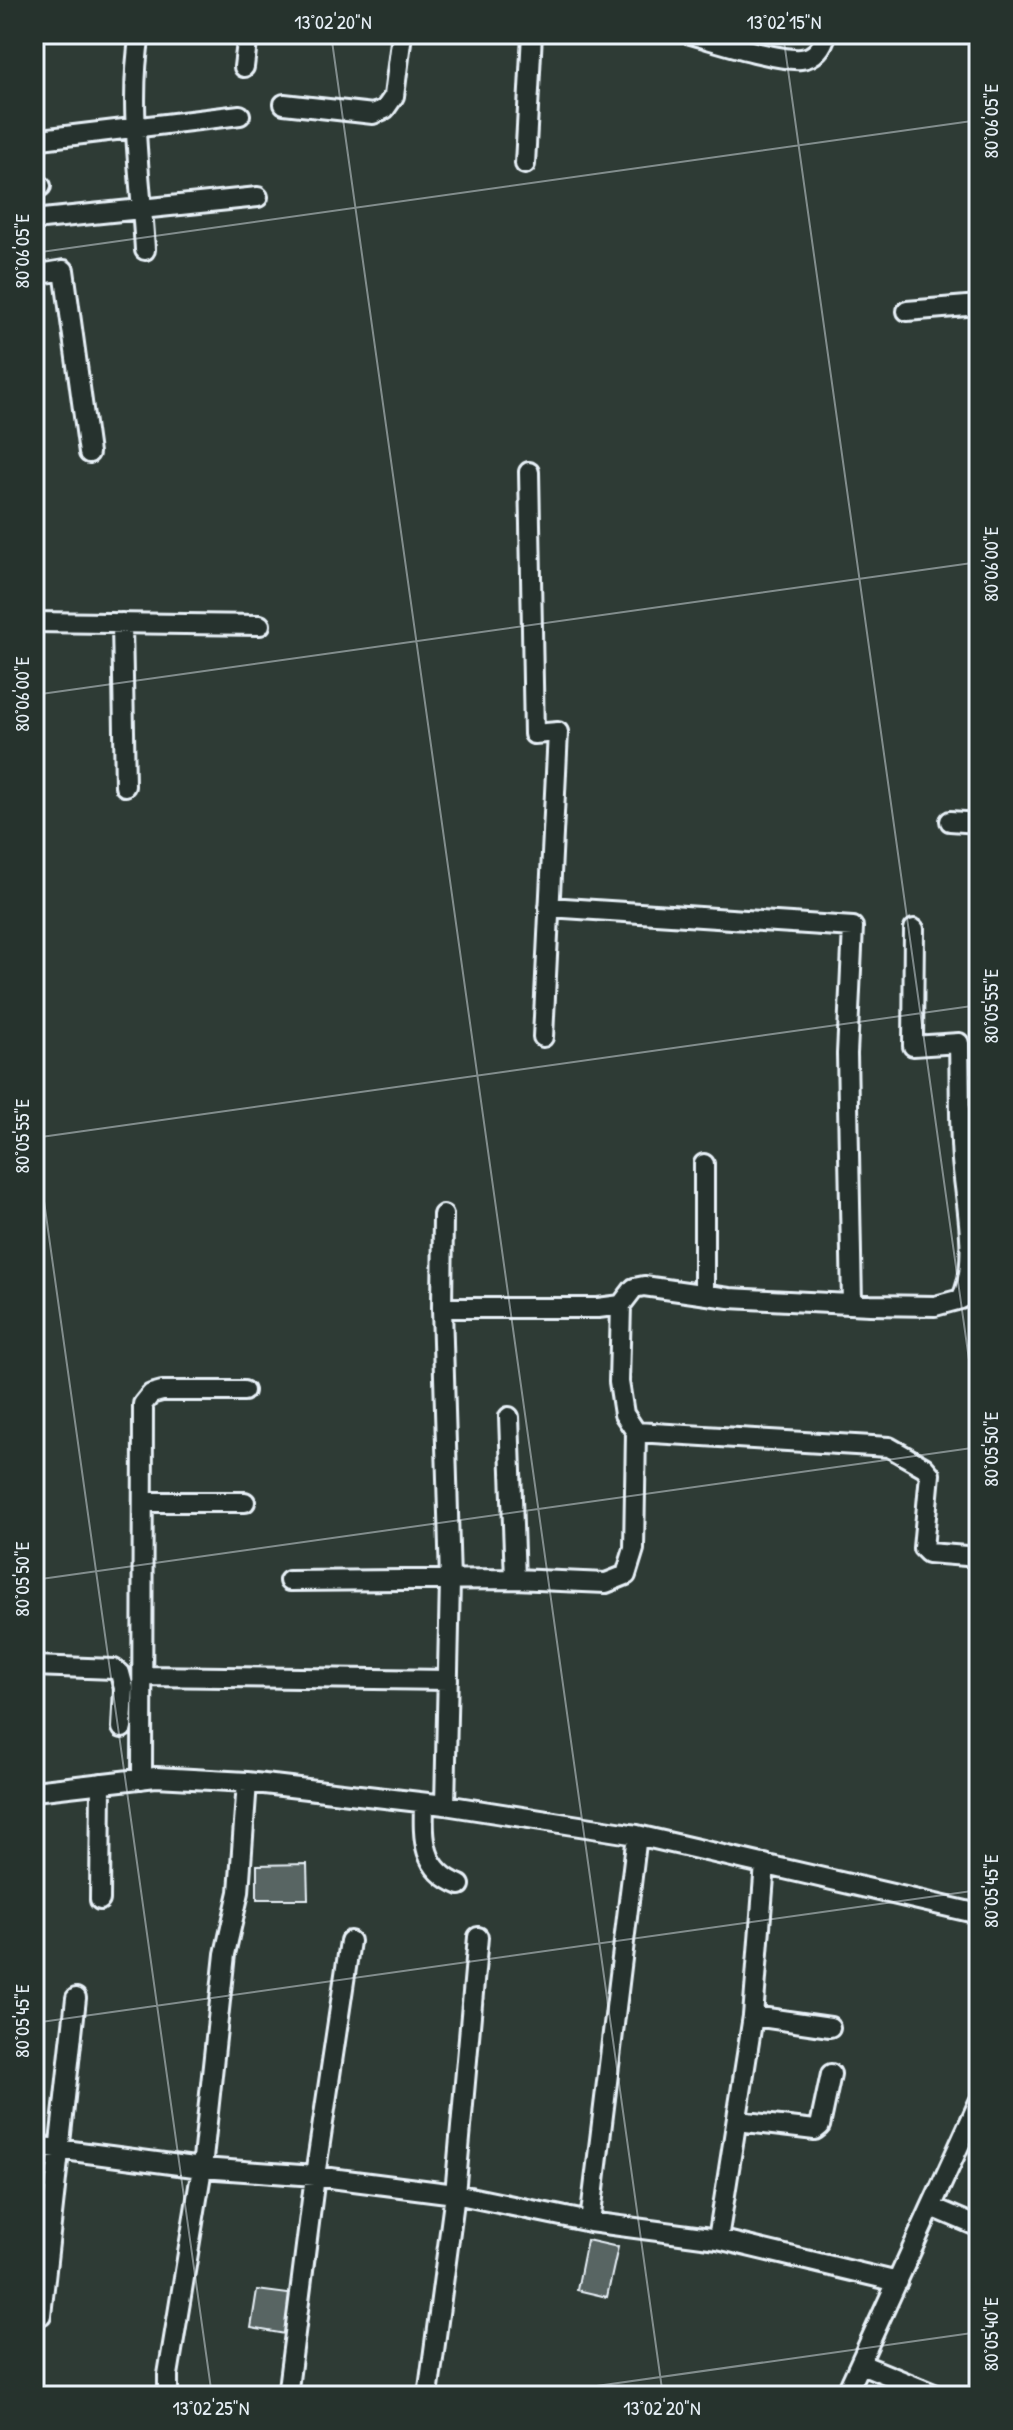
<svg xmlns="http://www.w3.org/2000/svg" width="1013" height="2430" font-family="'Patrick Hand',sans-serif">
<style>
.building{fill:#596563;stroke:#e8f1f8;stroke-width:2}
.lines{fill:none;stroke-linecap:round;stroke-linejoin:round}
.minor-casing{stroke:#e8f1f8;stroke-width:24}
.minor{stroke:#26332d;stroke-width:18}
.ticks{fill:none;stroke:#e8f1f8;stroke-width:2;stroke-opacity:0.45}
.neatline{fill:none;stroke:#e8f1f8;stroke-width:3}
.ticks-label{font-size:20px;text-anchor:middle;fill:#e8f1f8}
</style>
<rect width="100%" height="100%" fill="#2e3b35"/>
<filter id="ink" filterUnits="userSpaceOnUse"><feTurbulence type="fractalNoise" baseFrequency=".0125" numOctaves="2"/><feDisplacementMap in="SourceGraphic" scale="16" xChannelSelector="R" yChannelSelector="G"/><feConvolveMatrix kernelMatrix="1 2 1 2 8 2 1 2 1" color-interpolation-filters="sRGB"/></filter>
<g filter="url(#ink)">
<!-- building -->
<path class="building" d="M307,1864l1,35h-51v-34z
M587,2240l31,7 -11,50 -30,-7z
M257,2290l39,5 -5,40 -40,-7z"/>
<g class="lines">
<!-- minor casing -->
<g class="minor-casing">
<path id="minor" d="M140,34c-12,71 1,144 5,216
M690,34c26,7 87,27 111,25 14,-1 22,-13 25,-25
M244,67l4,-33
M284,104l89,10 12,-5 9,-13 8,-62
M41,139l199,-24
M525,164l7,-130
M34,187l7,-1
M43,219l215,-22
M34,275l30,-5 25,183
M907,311l72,-6
M529,472l5,262 24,-2 -15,305
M34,622l226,3
M122,623l3,163
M950,821l29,2
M549,907l304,20 -6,127 5,249
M704,1164v130
M443,1215l-1,93 8,273 -5,224
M442,1308h156l23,-3 13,-17 10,-2 85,12 141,7 65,1 26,-7c19,-33 4,-101 1,-139 -3,-39 -2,-78 -3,-117l-46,3 1,-117
M509,1417l6,162
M636,1432l253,15 35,20 6,7 -7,74 5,5 51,4
M143,1502h102
M289,1581l226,-2 91,4 20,-8 8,-26 2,-117 -12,-18 -5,-32 2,-77
M34,1666l80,3 6,4 4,15 -2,40
M144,1676l304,4
M142,1779l1,-375 8,-10 11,-3h82
M34,1791l122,-14 91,5 198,23 192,30 342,79
M424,1803c-1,36 -2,67 36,82
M100,1900l1,-117
M753,2016l77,11
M738,2121l77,9 5,-4 11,-52
M34,2146l168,22 113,8 140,18 135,28 128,17 180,43
M932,2207l47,20
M590,2222l47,-387
M718,2239l35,-223 12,-152
M41,2315l35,-317
M861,2364l78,32
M168,2396v-21l34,-207 23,-214 14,-62 8,-110
M287,2396l28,-220 35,-235
M428,2396l27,-202 23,-257
M845,2396l134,-294"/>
</g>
<!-- minor -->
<use href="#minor" class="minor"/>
</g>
</g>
<!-- ticks -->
<path class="ticks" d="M331,34l332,2362M783,34l196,1397M34,253l945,-133M34,695l945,-133M34,1130l178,1266M34,1138l945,-133M34,1580l945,-133M34,2023l945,-133M526,2396l453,-64"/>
<!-- margin -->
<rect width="1013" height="2430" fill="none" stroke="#26332d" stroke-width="88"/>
<rect x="44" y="44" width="925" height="2342" class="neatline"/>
<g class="ticks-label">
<text x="333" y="29">13°02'20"N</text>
<text x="784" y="29">13°02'15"N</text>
<text transform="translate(991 121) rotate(-90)" y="7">80°06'05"E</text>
<text transform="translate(22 251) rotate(-90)" y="7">80°06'05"E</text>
<text transform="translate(991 564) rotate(-90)" y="7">80°06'00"E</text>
<text transform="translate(22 694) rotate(-90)" y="7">80°06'00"E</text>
<text transform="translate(991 1006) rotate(-90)" y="7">80°05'55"E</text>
<text transform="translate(22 1136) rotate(-90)" y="7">80°05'55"E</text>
<text transform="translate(991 1449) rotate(-90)" y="7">80°05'50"E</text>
<text transform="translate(22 1579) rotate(-90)" y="7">80°05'50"E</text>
<text transform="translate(991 1891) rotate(-90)" y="7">80°05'45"E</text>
<text transform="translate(22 2021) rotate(-90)" y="7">80°05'45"E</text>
<text transform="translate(991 2334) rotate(-90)" y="7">80°05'40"E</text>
<text x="211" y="2415">13°02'25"N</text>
<text x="662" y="2415">13°02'20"N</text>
</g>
</svg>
